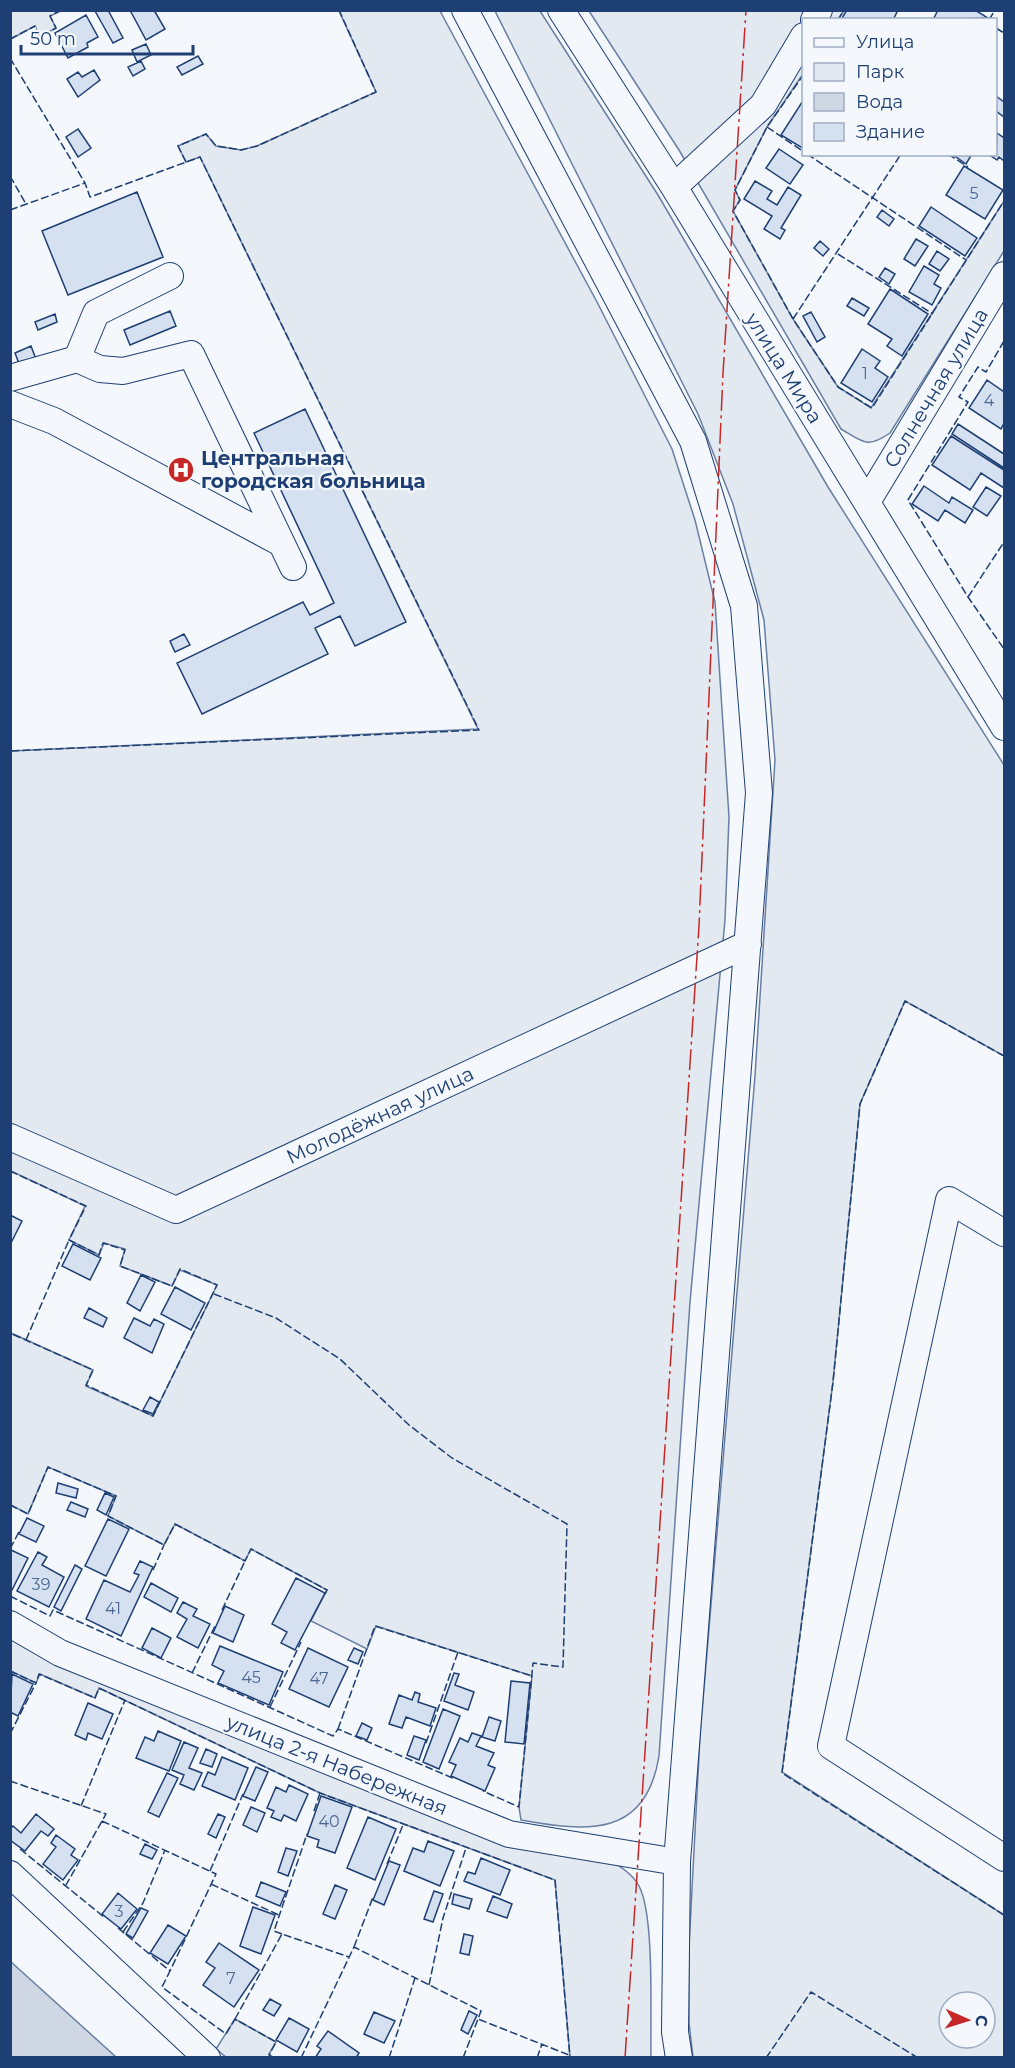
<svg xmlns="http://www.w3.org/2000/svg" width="1015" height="2068" font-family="Montserrat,sans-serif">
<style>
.green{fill:#e3e9f0;stroke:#687fa3;stroke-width:1.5;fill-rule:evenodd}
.water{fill:#cfd7e4;stroke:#687fa3;stroke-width:1.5}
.building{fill:#d5e0f0;stroke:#1d3f73;stroke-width:1.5}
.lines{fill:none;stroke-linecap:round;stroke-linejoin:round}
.minor-casing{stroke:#1d3f73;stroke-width:28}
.minor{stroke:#f4f7fb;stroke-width:26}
.fence{stroke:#1d3f73;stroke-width:1.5;stroke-dasharray:8 3;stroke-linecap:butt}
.power{stroke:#c62828;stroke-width:1.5;stroke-dasharray:21 4.5 3 4.5;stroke-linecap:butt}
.labels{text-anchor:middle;stroke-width:4.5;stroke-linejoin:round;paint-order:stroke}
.number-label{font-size:16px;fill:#4b6792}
.street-label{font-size:20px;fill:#1d3f73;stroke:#f4f7fb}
.poi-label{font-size:20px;font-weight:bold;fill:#1d3f73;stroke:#f4f7fb;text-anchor:start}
</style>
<rect width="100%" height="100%" fill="#f4f7fb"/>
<!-- green -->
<path class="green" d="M11,10h50v1l-11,5 6,12 -16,9 -5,-11 -24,13z
M339,11h101l157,291 75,147 23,71 20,82 14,215 -4,103 -35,382 -31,454c-13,82 -72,76 -138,64l-2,-13 13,-131 -156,-50 -9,23 -56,-28 16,-31 -76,-41 -6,12 -70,-37 -11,21 -56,-29 8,-20 -68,-29 -20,47 -17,-9v-172l82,37 -7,16 67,30 64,-131 -37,-15 -8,16 -52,-20 5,-17 -21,-6 -5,12 -30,-15 16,-34 -74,-35v-420l467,-22 -278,-572 -14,5 -8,-16 28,-12 10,12 25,4 16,-4 119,-54z
M495,11h45l118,184 170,292 176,278v291l-99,-55 -45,103 -27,278 -51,390 222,143v142h-311l-4,-34v-77l11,-209 55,-661 20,-316 -11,-140 -31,-116 -35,-90zM949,2002h36v36h-36z
M589,11h255l-6,8 -34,1 -1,54 -36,53 -32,63 5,10 -7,11 60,108 45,68 33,21 133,-207v50l-114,182c-23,16 -27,9 -49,-4l-162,-279z
M11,1633l597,226c11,7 24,14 31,27 16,29 11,134 12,171h-81l-15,-177 -235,-87 -221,-105 -4,10 -55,-24 -4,9 -25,-12z
M235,2019l41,23 -7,12 4,3h-47l-10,-8z"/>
<!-- water -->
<path class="water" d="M10,1961l106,96h-105z"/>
<!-- building -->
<path class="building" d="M108,10l15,28 -10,5 -18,-32z
M130,10h24l11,19 -19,11z
M847,10h51l-5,10h-48l-3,-2z
M938,10h37l13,8 -55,2z
M86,15l12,22 -11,6 1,4 -20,11 -13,-25z
M146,44l5,11 -14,7 -5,-12z
M198,56l5,8 -21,11 -5,-8z
M141,61l4,8 -12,7 -5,-9z
M94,70l6,10 -22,17 -11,-18 11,-7 4,5z
M996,96l8,6v15l-8,-6z
M804,99v50l-23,-14z
M78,129l13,19 -13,9 -12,-20z
M997,133l7,5v23l-5,-4 -2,3 -9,-6h8z
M779,149l24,16 -13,19 -24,-16z
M952,154h20l-6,10z
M964,166l39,24 -18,29 -39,-24z
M755,181l17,10 -5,8 10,6 11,-18 13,8 -20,33 4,2 -5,9 -16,-10 8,-13 -28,-17z
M137,192l26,65 -95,38 -26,-64z
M931,207l46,31 -12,18 -46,-30z
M882,210l12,9 -5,7 -12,-9z
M916,239l12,7 -13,20 -11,-7z
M820,241l9,8 -6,7 -9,-8z
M937,251l12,8 -9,12 -11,-7z
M924,266l15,9 -5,9 7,4 -9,17 -23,-13z
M885,268l10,6 -6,10 -10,-7z
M890,289l38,25 -26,42 -15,-10 5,-7 -24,-15z
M852,298l17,10 -5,8 -17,-10z
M170,311l6,15 -46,19 -6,-15z
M811,312l14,25 -8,5 -14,-26z
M55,314l2,8 -19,8 -3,-8z
M31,346l6,16 -16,7 -6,-16z
M862,349l18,12 -5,7 13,9 -16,25 -31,-19z
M987,380l17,12v31l-3,6 -32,-21z
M305,409l101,213 -51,24 -15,-30 -25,12 13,26 -126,60 -25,-51 126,-61 7,13 24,-12 -80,-170z
M958,424l46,30v14l-52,-34z
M951,436l53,34v18l-23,-15 -11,17 -38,-25z
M924,486l25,17 3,-6 21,13 -8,13 -20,-13 -7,11 -26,-17z
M986,487l15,9 -14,20 -14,-9z
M184,634l6,11 -15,7 -5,-11z
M10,1215l12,6 -12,24z
M73,1244l28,14 -11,22 -28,-14z
M141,1275l14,7 -15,29 -13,-8z
M175,1287l30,16 -14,27 -30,-16z
M89,1308l18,10 -4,9 -19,-9z
M134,1318l16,8 4,-7 10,5 -12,29 -28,-15z
M150,1397l9,5 -6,12 -10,-4z
M58,1483l20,6 -2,9 -20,-5z
M105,1493l9,4 -8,18 -9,-5z
M71,1502l17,7 -3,8 -18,-7z
M27,1518l17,8 -8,16 -17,-8z
M108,1519l21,10 -23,47 -21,-10z
M11,1550l17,8 -16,32 -2,-1z
M38,1552l9,5 -5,8 22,12 -15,30 -32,-16z
M140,1561l13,6 -32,69 -35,-17 18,-39 26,12 9,-17 -5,-2z
M75,1565l7,4 -21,42 -7,-4z
M296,1578l29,15 -30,57 -14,-7 6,-11 -15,-8z
M151,1583l27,15 -7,14 -27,-15z
M183,1602l14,7 -4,7 17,8 -12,24 -21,-11 10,-18 -10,-6z
M225,1606l19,9 -11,27 -20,-9z
M152,1628l19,10 -10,20 -19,-10z
M220,1646l63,26 -14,33 -51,-22 6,-12 -12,-6z
M308,1648l40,19 -19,40 -40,-18z
M354,1648l9,4 -5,12 -10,-4z
M454,1673l5,1 -4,11 19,7 -6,18 -24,-9z
M12,1674l21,10 -15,32 -8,-4z
M511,1681l19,2 -6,61 -19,-2z
M415,1692l5,2 -2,8 18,6 -6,18 -24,-9 -4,11 -13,-4 10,-29 13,5z
M88,1703l25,11 -11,25 -14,-6 -2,7 -11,-5z
M443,1709l17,7 -21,53 -16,-7z
M489,1717l12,4 -6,20 -13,-4z
M362,1723l10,5 -5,12 -11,-4z
M158,1731l23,10 -12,30 -33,-13 9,-21 9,4z
M472,1733l9,3 -5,10 18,7 -6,12 7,3 -10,23 -34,-15 5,-11 -7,-3 11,-24 8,4z
M414,1736l12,4 -7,20 -12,-5z
M184,1742l14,6 -9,20 13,5 -8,17 -14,-6 4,-9 -12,-5z
M206,1749l11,5 -5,13 -12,-4z
M222,1757l26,11 -13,32 -33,-14 6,-14 7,3z
M256,1767l12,5 -13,29 -12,-5z
M167,1773l11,5 -19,39 -11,-5z
M289,1785l19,9 -12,27 -12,-6 -3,6 -10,-4 3,-6 -7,-3 9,-21 10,5z
M321,1796l31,11 -17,46 -18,-6 2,-7 -12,-4z
M251,1807l14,6 -8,19 -14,-7z
M36,1814l18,15 -6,7 -7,-5 -16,20 -15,-11v-11l3,-3 8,7z
M218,1814l7,3 -9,21 -8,-4z
M368,1817l28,12 -21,51 -28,-12z
M56,1835l19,14 -4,6 7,5 -15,20 -20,-16 13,-17 -5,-4z
M428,1841l26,10 -14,35 -36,-15 9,-23 11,4z
M145,1844l12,6 -5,9 -12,-5z
M286,1848l11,3 -9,25 -10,-4z
M481,1858l29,12 -10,25 -36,-14 4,-9 7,2z
M389,1861l11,4 -16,40 -11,-5z
M261,1882l25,10 -6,14 -24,-10z
M335,1885l12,5 -12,29 -12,-5z
M434,1891l9,3 -10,28 -9,-3z
M118,1893l19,16 -16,20 -19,-15z
M454,1894l18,5 -3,10 -17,-5z
M493,1896l19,8 -5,14 -20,-7z
M253,1907l22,8 -14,39 -21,-8z
M141,1908l7,3 -15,27 -7,-4z
M168,1925l18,11 -18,28 -18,-11z
M464,1934l9,2 -4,19 -9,-2z
M219,1943l40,27 -25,37 -31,-22 12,-17 -9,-6z
M270,1999l11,6 -7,11 -11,-6z
M469,2011l8,4 -9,19 -7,-4z
M374,2012l21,9 -11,22 -20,-9z
M289,2018l20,11 -12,23 -21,-12z
M328,2031l31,22 -3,5h-41l6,-9 -4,-3z"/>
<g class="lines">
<!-- minor casing -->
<g class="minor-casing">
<path id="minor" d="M465,10l228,431 51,165 15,187 -82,1069 -2,170 4,26
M561,10l113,177 330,540
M814,20l5,-10
M674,187l89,-82 41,-69
M77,359l19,-46 74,-37
M10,378l67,-19 23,10 23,2 68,-17 102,213
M10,404l44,17 227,122
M867,502l137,-227
M10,1137l166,73 572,-266
M1004,1233l-55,-33 -118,546 173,112
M10,1624l50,29 449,181 168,28
M10,1874l197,184"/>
</g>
<!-- minor -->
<use href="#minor" class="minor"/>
<!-- fence -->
<path class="fence" d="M838,20l6,-10
M989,20l6,-10
M996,28l8,5
M10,39l25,-13 5,11 16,-9 -6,-12 11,-6
M10,58l75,125
M804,74l-37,53 -32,63 5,10 -7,11 60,108 45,68 34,21 132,-207
M767,127l37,25
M807,154l159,106
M948,154l20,13
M186,162l-8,-16 28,-12 10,12 25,4 16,-4 119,-54 -37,-82
M10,176l16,28
M10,210l75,-27 5,14 110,-40 279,573 -469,21
M838,254l95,60
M793,319l108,-165
M1004,341l-18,31 -8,-5 -19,30 9,5 -60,98 60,97 36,52
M968,597l36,-55
M1004,1056l-99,-55 -45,103 -27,278 -51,391 222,142
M10,1171l76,35 -17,34 30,15 4,-12 22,7 -5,16 52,20 8,-17 37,16 -64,131 -67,-31 7,-15 -83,-37
M214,1294l62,24 64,41 69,66 43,33 115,66 -4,143 -30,-4 -14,144 -36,-16
M26,1340l43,-100
M10,1505l18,9 20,-47 68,29 -8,20 56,29 11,-21 70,37 6,-12 76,41 -3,6
M10,1549l10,-19
M153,1570l11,-25
M10,1596l40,20 3,-6 280,126 5,-7 117,50
M222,1610l23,-49
M10,1671l26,12 3,-9 56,24 4,-10 221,105 235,87 15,178
M192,1673l23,-47
M270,1707l31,-65
M338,1729l37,-103 157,50
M10,1734l26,-51
M426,1743l32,-91
M10,1781l96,33 -40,71
M81,1806l44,-106
M314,1811l6,-18
M102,1821l114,53 -46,97
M20,1849l84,68
M387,1864l16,-39
M210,1871l33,-77
M211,1884l68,31
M118,1928l52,43 -8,16 64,47 9,-15 41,23 -7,13 4,3
M123,1932l20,-29 22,-53
M282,1934l-8,-3 33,-97
M354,1947l19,-50
M429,1985l14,-67 23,-70
M235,2019l47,-85 67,23
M301,2058l53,-111 127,64 -3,8 91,36
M389,2058l26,-80
M463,2058l15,-39
M537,2058l5,-14
M766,2058l45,-66 107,66"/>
<!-- power -->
<path class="power" d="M625,2058l74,-1132 24,-553 23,-363"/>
</g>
<!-- icons -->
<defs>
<g id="hospital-disc" transform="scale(1.35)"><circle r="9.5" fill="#c62828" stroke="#f4f7fb"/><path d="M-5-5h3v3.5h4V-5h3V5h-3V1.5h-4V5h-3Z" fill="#fff"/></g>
</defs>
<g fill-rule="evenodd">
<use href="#hospital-disc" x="181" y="470"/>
</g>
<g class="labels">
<!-- number labels -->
<g class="number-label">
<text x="974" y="199">5</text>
<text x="865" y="379">1</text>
<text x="989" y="406">4</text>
<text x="41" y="1590">39</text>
<text x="113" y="1614">41</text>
<text x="251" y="1683">45</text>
<text x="319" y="1684">47</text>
<text x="329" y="1827">40</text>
<text x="119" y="1917">3</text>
<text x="231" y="1984">7</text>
</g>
<!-- street labels -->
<g class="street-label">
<text transform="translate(784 368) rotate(58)" y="7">улица Мира</text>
<text transform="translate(936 388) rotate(-59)" y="7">Солнечная улица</text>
<text transform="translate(380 1115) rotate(-25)" y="7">Молодёжная улица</text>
<text transform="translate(337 1765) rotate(22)" y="7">улица 2-я Набережная</text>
</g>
<!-- poi labels -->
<g class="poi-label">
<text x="201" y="465">Центральная<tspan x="201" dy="23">городская больница</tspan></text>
</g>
</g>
<!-- border -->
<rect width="1015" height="2068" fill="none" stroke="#1d3f73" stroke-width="24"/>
<!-- legend -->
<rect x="802" y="18" width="195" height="138" fill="#f4f7fb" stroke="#9eadc5" stroke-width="1.5"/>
<rect x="814" y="38" width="30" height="9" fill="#f4f7fb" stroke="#9eadc5" stroke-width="1.5"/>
<text x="856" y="48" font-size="18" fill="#1d3f73">Улица</text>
<rect x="814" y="63" width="30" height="18" fill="#e3e9f0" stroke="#9eadc5" stroke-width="1.5"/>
<text x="856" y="78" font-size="18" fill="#1d3f73">Парк</text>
<rect x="814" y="93" width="30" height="18" fill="#cfd7e4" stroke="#9eadc5" stroke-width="1.5"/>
<text x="856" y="108" font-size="18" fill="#1d3f73">Вода</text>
<rect x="814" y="123" width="30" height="18" fill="#d5e0f0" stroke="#9eadc5" stroke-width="1.5"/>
<text x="856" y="138" font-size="18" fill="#1d3f73">Здание</text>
<!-- north arrow -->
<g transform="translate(967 2020) rotate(93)"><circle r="28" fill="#f4f7fb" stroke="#9eadc5" stroke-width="1.5"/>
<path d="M0-4.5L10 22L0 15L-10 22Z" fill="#c62828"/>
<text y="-9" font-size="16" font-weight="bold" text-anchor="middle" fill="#1d3f73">С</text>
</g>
<!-- scale -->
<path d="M21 45v9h172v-9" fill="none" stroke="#1d3f73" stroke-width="3"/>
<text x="30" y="45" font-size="18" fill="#1d3f73" stroke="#f4f7fb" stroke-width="4.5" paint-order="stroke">50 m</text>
</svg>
